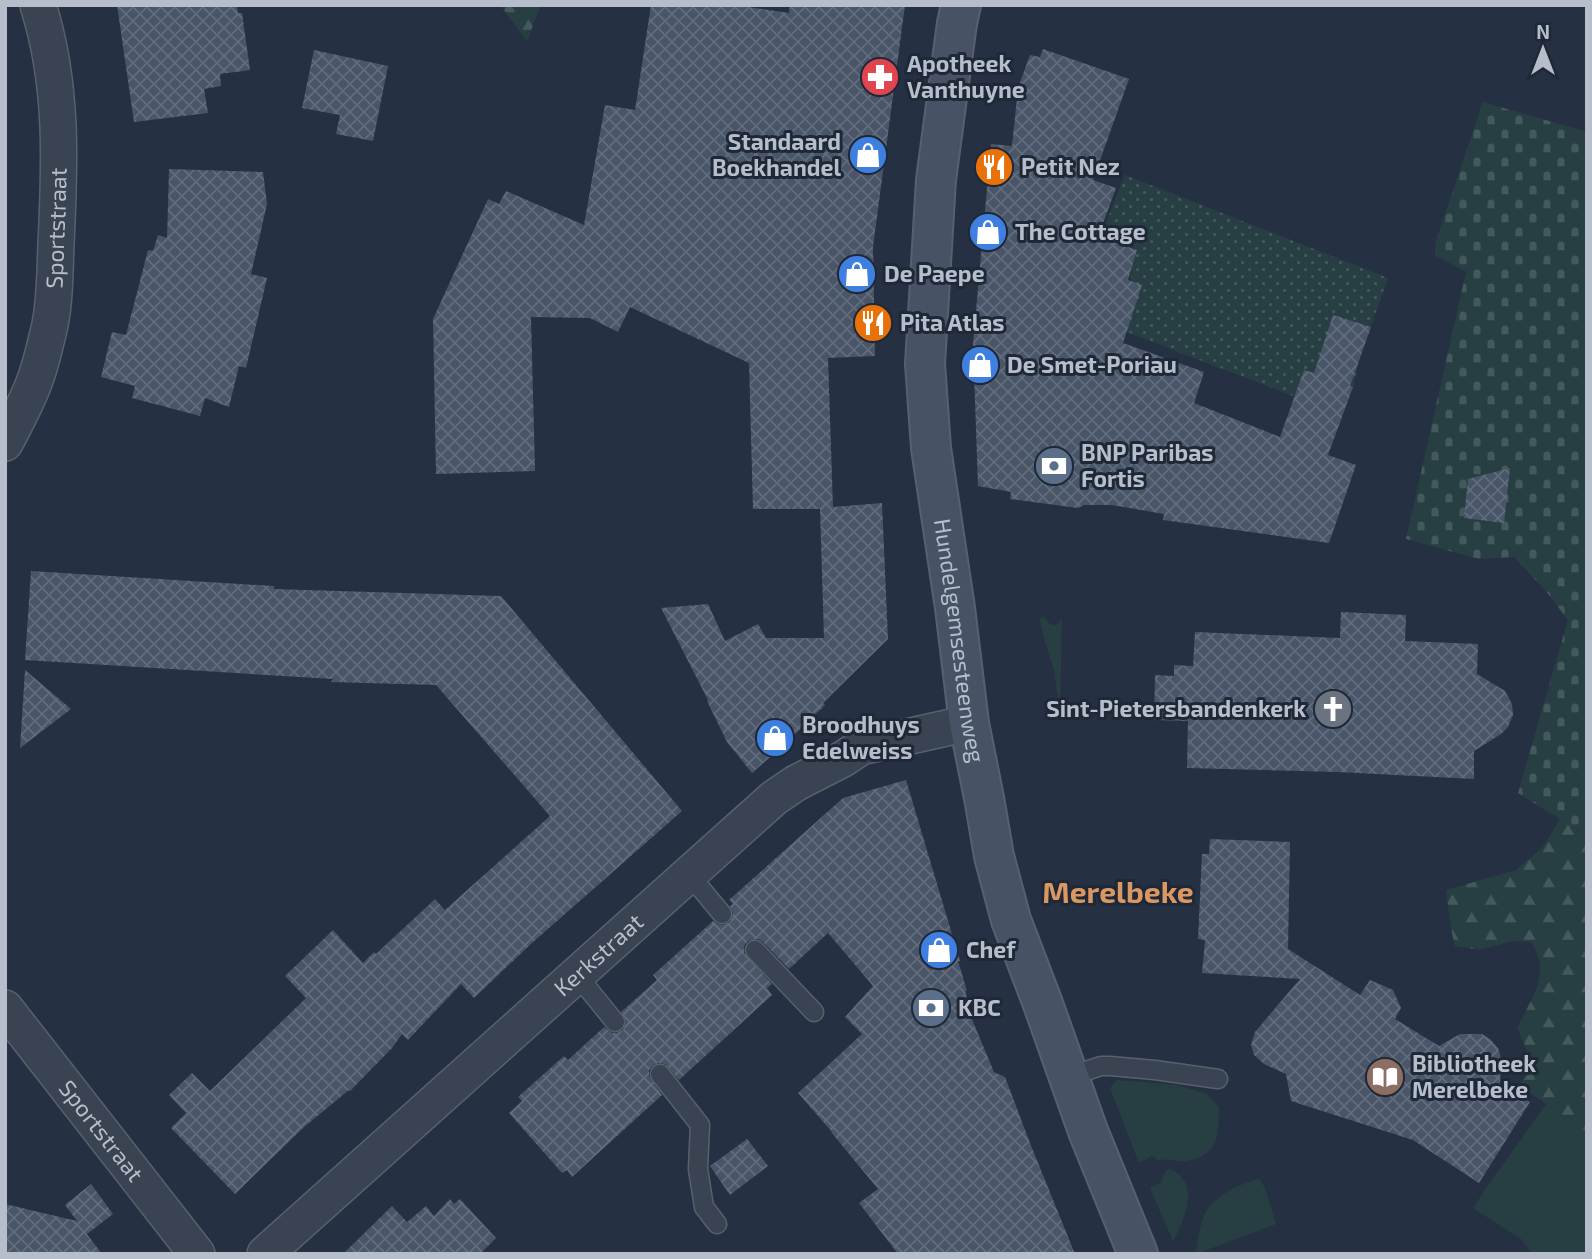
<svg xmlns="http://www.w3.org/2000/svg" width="1592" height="1259" font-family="'Exo 2',sans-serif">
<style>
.green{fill:#273f42}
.forest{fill:url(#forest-firs)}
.cemetery{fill:url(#cemetery-stones)}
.garden{fill:url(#garden-dots)}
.building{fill:url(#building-cross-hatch)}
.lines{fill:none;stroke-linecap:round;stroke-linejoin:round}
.service-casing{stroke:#57616e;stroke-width:21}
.minor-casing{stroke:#57616e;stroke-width:38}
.secondary-casing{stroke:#57616e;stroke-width:42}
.service{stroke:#394351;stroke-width:18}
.minor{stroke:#394351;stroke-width:35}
.secondary{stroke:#475264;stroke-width:38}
.labels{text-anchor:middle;stroke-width:6;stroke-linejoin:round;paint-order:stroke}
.poi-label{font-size:23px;font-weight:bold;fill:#b6becb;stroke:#1e2836;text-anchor:start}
.street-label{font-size:23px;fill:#b6becb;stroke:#1e2836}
.district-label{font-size:30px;font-weight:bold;fill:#d99763;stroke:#1e2836}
</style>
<defs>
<pattern id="forest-firs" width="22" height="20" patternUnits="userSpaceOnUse" patternTransform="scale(1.75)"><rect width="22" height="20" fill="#273f42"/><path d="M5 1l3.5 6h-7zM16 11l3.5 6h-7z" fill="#44595c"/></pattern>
<pattern id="cemetery-stones" width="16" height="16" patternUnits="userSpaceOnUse" patternTransform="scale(1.75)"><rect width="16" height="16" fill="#273f42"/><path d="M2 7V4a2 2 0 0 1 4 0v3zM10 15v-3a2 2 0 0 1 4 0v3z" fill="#44595c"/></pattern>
<pattern id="garden-dots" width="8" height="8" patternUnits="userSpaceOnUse" patternTransform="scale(1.75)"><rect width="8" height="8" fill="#273f42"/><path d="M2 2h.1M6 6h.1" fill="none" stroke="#44595c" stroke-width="1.8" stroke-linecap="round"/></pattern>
<pattern id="building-cross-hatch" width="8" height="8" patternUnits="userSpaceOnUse" patternTransform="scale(1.75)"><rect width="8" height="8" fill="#495568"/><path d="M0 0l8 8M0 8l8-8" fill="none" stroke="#616c7c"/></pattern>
</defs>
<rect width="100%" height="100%" fill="#253142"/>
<!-- green -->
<path class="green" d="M1043,616l7,8 6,1 6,-6 -2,95 -6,-44 -9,-28 -5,-21 1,-4z
M1117,1080l60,5 30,9 12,13c-1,29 1,49 -34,54 -9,1 -17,-3 -27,-1l-6,-4 -13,7 -29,-75z
M1547,1103l40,29v122h-55l-11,-15 -48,-31 13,-20z
M1170,1169c31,13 15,51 3,72l-23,-53 11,-6 5,-12z
M1259,1179l6,9 11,36 -80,30c2,-15 4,-37 14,-48 12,-14 32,-23 49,-27z"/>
<!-- forest -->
<path class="forest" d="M500,5h41l-14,36z
M1560,819l27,17v296l-68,-47 15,-19 -17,-38c14,-30 36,-54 14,-86l-18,-1 -34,9 -24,-4 -4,-17 -5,-39 70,-20 27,-23z"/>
<!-- cemetery -->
<path class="cemetery" d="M1483,102l104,30v704l-69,-43 50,-173 -22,-29 -32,-34 -35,2 -73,-20 60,-267 -31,-17v-11z"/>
<!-- garden -->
<path class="garden" d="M1125,175l263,103 -28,79 -7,30 -34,-19 -13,33 -179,-69 7,-92 -30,-12z"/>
<!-- building -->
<path class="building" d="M117,5h120l1,8h4l8,57 -30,4 1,12 -17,3 4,24 -74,9z
M651,5h83l55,8 1,-8h115l-32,242 2,109 -47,2 5,149 49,-4 6,136 -65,64 2,2 -39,38 -34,30 -25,-31 -20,-41 1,-1 -47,-92 47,-4 17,37 33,-17 8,14h58l-4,-129h-67l-4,-146 -119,-56 -12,25 -28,-14 -59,-1 4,154 -99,3 -3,-155 55,-120 11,5 7,-13 78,34 21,-120 30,5z
M1043,49l86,30 -36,101 23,8 -18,49 39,13 -9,30 14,5 -19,58 81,29 -10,31 86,34 24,-67 10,3 19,-58 38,12 -21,59 3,1 -25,68 28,10 -27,78 -166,-23 1,-6 -52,-9h-28l-6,3 -68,-9 1,-7 -33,-6 -5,-142 18,-200 21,2 6,-58 12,-33 10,2z
M314,50l74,16 -15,75 -37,-7 4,-19 -38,-7z
M169,169l94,3 4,32 -16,70 16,4 -21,90 -7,-2 -10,41 -24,-9 -5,18 -68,-18 3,-12 -34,-9 11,-45 14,3 22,-85 5,1 5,-16 9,3z
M1510,468l-6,55 -40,-5 4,-39z
M31,571l243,15v3l227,7 181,215 -150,132 -58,55 -13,-14 -53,56 -6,-6 -10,14 -42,43 -1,-1 -45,37 -69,67 -64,-66 15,-15 -17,-18 23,-22 18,18 96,-93 -21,-22 48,-46 30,33 11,-11 2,2 59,-55 10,11 105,-94 -114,-131 -105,-3 2,-3 -308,-19z
M1341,612l65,3 -1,26 73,3 -1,30 28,17 7,13 1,11 -5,12 -7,7 -27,17v28l-136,-7 -151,-4 1,-47 -34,-1 1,-45 19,1v-11l19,1 2,-34 145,6z
M25,670l46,39 -51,39z
M906,780l54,181h-2l9,30h-2l4,13 -3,1 28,67 11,5 25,66 45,111h-177l-39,-51 19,-14 -47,-57h1l-34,-39 64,-59 -17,-17 28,-31 -45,-53 -39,36 -26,-27 -5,-3 -10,2 -4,5v7l28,31 -5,4 5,7 -93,85 -14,-16 -7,-1 -5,3 -4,4v6l13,19 -90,82 -5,-7 -5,3 -53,-60 13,-12 -4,-4 46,-41 4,4 36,-33 8,6h5l6,-3 3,-9 -5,-9 36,-32 -4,-5 60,-54 4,3 6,1 7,-3 3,-9 -3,-7 3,-2 -4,-4 114,-102z
M1210,839l80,3 -2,107 72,46 10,-15 23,10 8,18 -6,11 44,27 21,-12h22l8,5 8,9 3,10 -1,26 30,18 -51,81 -66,-43 -122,-39 -5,-27 -22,-10 -10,-9 -3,-10 4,-13 45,-53 -98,-6 3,-33 -7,-1 4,-85h7z
M747,1139l21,27 -38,29 -20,-29z
M91,1184l22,30 -26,20 -7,-9 22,29h-97v-50l72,17 -12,-16z
M450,1199l4,5 6,-5 36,39 -16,16h-137l49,-48 15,16 19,-16 8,10z"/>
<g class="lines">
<!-- service casing -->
<g class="service-casing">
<path id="service" d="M688,873l34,41
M755,950l59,62
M577,975l38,47
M660,1074l40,51 -2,44 6,38 13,17
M1070,1076l31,-10h9l45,4 63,9"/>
</g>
<!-- minor casing -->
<g class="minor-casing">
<g id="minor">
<path id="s1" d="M5,443c11,-21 22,-41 30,-63 6,-16 10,-34 14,-51 6,-24 6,-60 7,-85 4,-81 7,-161 -18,-239"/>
<path id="s2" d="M5,1008l192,246"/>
<path id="s3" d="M265,1254l509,-456 22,-15 47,-24 18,-12 108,-24"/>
</g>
</g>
<!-- secondary casing -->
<g class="secondary-casing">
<g id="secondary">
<path id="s4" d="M961,5l-4,18 -21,157 -11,184 6,84 24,160 14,115 15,75 10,58 17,64 32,84 45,127 50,123"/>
</g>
</g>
<!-- service -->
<use href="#service" class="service"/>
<!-- minor -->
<use href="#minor" class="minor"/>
<!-- secondary -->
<use href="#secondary" class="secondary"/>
</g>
<!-- icons -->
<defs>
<g id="pharmacy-disc" transform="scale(2.0125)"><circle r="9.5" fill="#e0444e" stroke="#1e2836"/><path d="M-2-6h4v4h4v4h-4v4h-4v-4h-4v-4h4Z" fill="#fff"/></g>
<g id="shop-disc" transform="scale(2.0125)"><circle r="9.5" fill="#3f7fe0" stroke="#1e2836"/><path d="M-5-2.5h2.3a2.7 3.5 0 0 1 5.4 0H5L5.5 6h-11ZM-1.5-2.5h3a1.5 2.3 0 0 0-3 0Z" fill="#fff"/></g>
<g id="restaurant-disc" transform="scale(2.0125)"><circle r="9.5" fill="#e8710a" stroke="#1e2836"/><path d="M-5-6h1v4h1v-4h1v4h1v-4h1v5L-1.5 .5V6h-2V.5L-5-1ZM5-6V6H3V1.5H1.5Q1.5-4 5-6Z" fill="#fff"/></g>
<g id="bank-disc" transform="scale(2.0125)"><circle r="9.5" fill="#5c6f8a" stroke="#1e2836"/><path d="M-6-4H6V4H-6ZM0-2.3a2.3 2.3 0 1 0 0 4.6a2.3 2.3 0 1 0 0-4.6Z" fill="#fff"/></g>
<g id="church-disc" transform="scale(2.0125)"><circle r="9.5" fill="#6b7280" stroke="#1e2836"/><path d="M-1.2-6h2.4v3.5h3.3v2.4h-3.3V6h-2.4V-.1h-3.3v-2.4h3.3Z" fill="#fff"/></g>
<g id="library-disc" transform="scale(2.0125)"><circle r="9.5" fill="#8d6e63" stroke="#1e2836"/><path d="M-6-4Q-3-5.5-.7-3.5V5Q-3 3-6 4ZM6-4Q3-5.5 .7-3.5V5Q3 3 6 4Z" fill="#fff"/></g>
</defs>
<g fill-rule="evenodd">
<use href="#pharmacy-disc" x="880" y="77"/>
<use href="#shop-disc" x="868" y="155"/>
<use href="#restaurant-disc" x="994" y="167"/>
<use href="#shop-disc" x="988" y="232"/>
<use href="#shop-disc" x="857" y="274"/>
<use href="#restaurant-disc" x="873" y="323"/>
<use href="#shop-disc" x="980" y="365"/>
<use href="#bank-disc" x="1054" y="466"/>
<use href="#church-disc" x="1333" y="709"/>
<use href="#shop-disc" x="775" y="738"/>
<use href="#shop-disc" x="939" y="950"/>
<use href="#bank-disc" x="931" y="1008"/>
<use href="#library-disc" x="1385" y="1077"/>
</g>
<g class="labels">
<!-- poi labels -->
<g class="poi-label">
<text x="907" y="72">Apotheek<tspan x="907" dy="26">Vanthuyne</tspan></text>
<text x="841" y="150" text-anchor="end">Standaard<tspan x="841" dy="26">Boekhandel</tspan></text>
<text x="1021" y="175">Petit Nez</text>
<text x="1015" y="240">The Cottage</text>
<text x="884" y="282">De Paepe</text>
<text x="900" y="331">Pita Atlas</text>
<text x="1007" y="373">De Smet-Poriau</text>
<text x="1081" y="461">BNP Paribas<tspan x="1081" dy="26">Fortis</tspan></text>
<text x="1306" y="717" text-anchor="end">Sint-Pietersbandenkerk</text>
<text x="802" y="733">Broodhuys<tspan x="802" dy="26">Edelweiss</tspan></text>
<text x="966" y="958">Chef</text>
<text x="958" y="1016">KBC</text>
<text x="1412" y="1072">Bibliotheek<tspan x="1412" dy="26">Merelbeke</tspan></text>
</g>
<!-- street labels -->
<g class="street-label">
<text dy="8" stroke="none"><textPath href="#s1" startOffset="224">Sportstraat</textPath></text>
<text dy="8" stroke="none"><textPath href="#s4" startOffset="640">Hundelgemsesteenweg</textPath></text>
<text dy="8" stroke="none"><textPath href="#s3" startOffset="448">Kerkstraat</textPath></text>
<text dy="8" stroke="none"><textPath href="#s2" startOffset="156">Sportstraat</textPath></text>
</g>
<!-- district labels -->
<g class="district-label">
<text x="1118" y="903">Merelbeke</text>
</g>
</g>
<!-- border -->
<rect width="1592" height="1259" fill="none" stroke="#b6becb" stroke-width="14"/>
<!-- north arrow -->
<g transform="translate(1543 49)" stroke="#1e2836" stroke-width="5" paint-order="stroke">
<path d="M0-5L12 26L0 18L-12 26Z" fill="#b6becb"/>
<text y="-10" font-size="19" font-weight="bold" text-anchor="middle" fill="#b6becb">N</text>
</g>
</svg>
